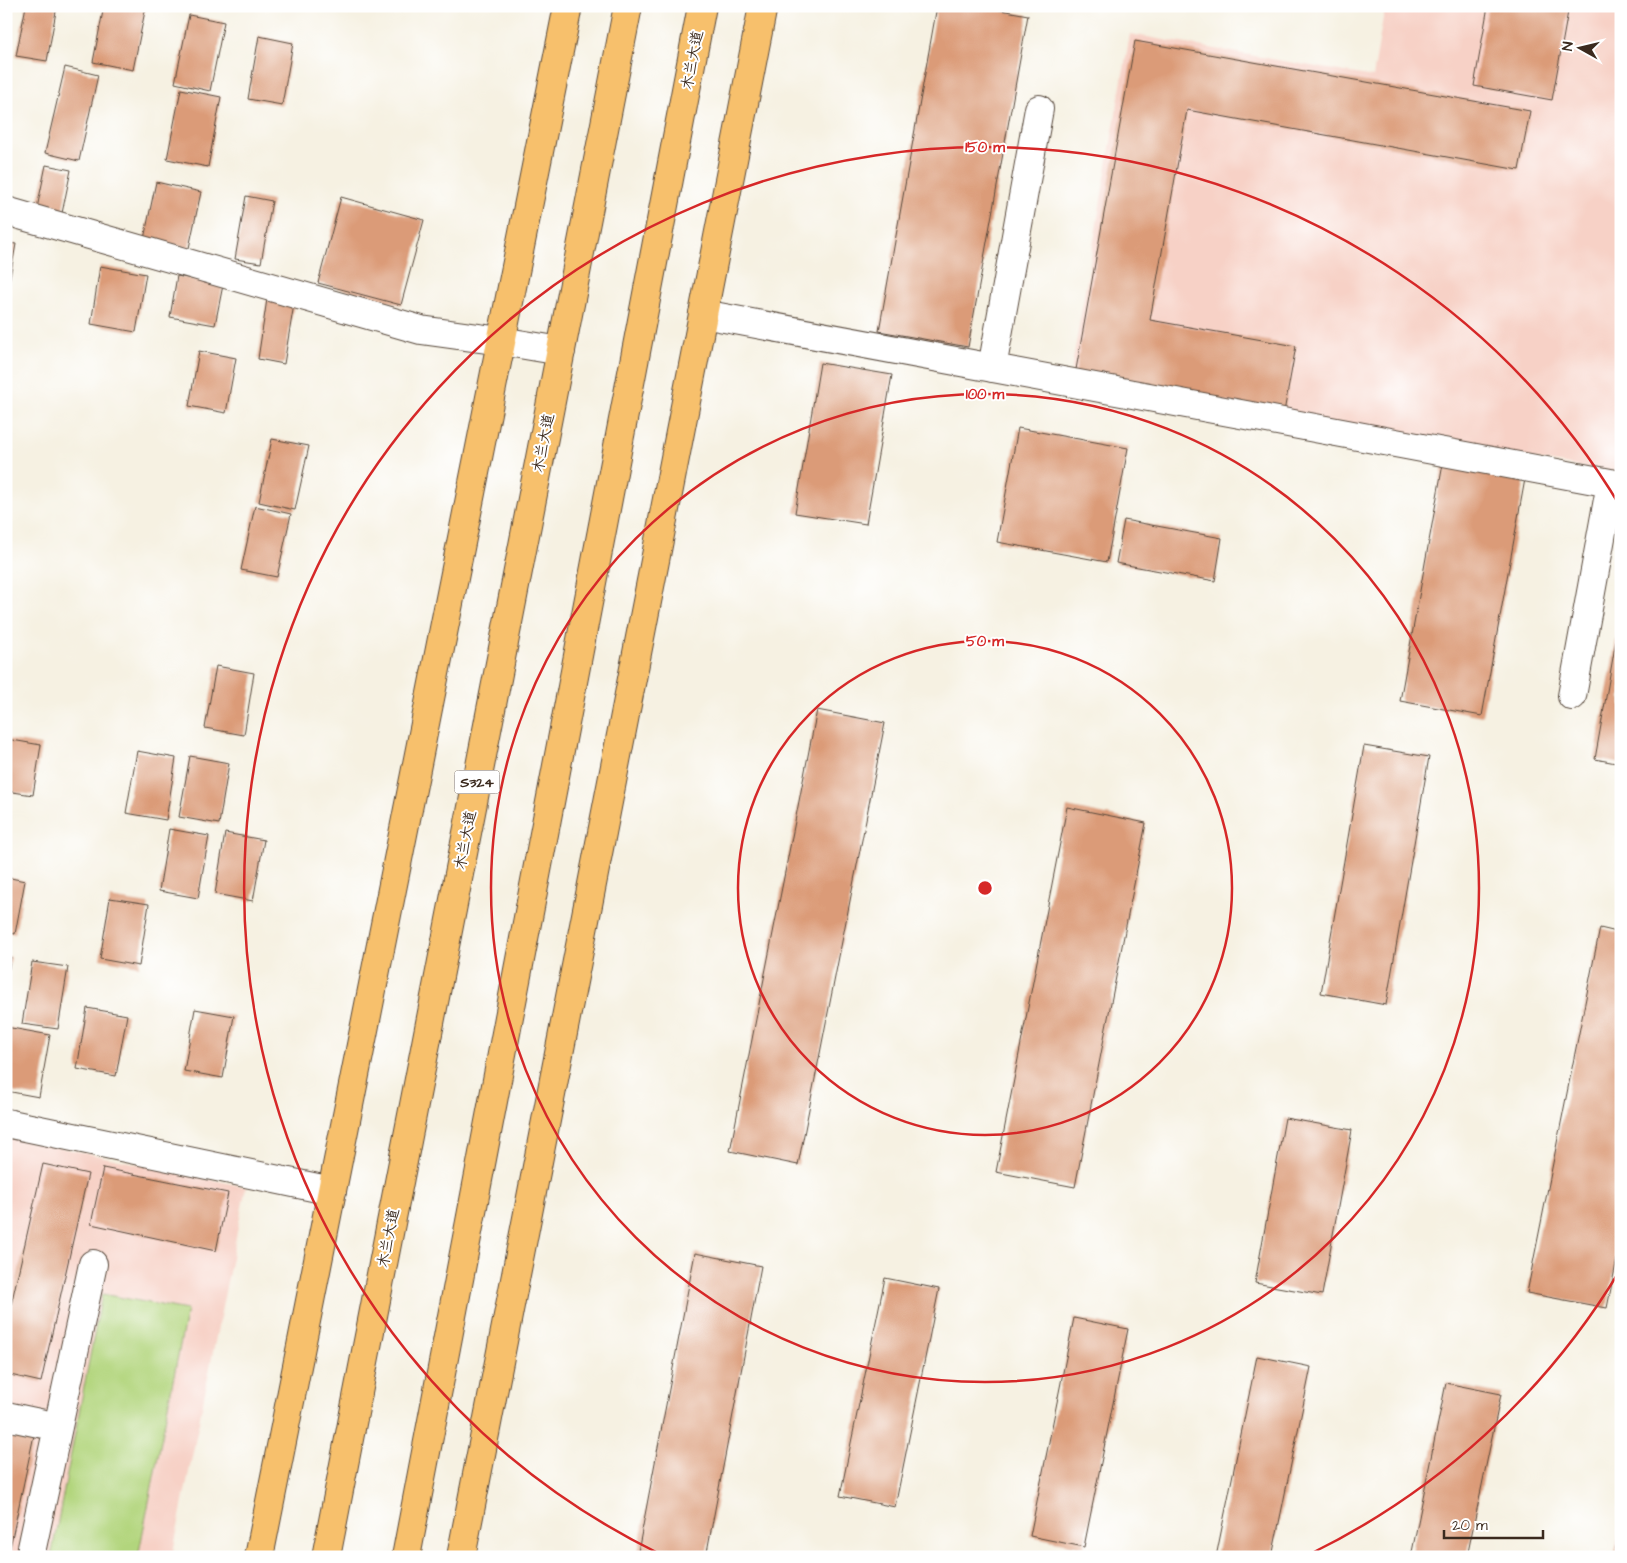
<svg xmlns="http://www.w3.org/2000/svg" width="1627" height="1563" font-family="'Architects Daughter','LXGW WenKai TC',sans-serif">
<style>
.built{fill:#f7d1c6}
.green{fill:#b2d57d;stroke:#76804e}
.building{fill:#db9b78}
.lines{fill:none;stroke-linecap:round;stroke-linejoin:round}
.minor-casing{stroke:#57483b;stroke-width:30}
.major-casing{stroke:#57483b;stroke-width:30}
.minor{stroke:#fff;stroke-width:28}
.major{stroke:#f7c06c;stroke-width:28}
.ring{fill:none;stroke:#d62828;stroke-width:2.5}
.labels{text-anchor:middle;stroke-width:4;stroke-linejoin:round;paint-order:stroke}
.shield{fill:#fff;stroke:#766a62;stroke-width:1}
.shield-label{font-size:14px;font-weight:bold;fill:#3b2a1e}
.street-label{font-size:15px;fill:#3b2a1e;stroke:#fff}
.centre{fill:#d62828;stroke:#fff;stroke-width:2.5}
.ring-label{font-size:15px;text-anchor:middle;font-weight:bold;fill:#d62828;stroke:#fff;stroke-width:4;stroke-linejoin:round;paint-order:stroke}
</style>
<rect width="100%" height="100%" fill="#fff"/>
<filter id="ink" filterUnits="userSpaceOnUse"><feTurbulence type="fractalNoise" baseFrequency=".02" numOctaves="2"/><feDisplacementMap in="SourceGraphic" scale="10" xChannelSelector="R" yChannelSelector="G"/><feConvolveMatrix kernelMatrix="1 2 1 2 8 2 1 2 1" color-interpolation-filters="sRGB"/></filter>
<filter id="wash" filterUnits="userSpaceOnUse"><feTurbulence type="fractalNoise" baseFrequency=".0096" numOctaves="4" result="noise"/><feDisplacementMap in="SourceGraphic" scale="20" xChannelSelector="R" yChannelSelector="G"/><feGaussianBlur stdDeviation="1.12" result="paint"/><feColorMatrix in="noise" values="0 0 0 0 0 0 0 0 0 0 0 0 0 0 0 0 0 1.4 0 .05"/><feComposite in="paint" operator="in"/></filter>
<g filter="url(#wash)">
<rect width="100%" height="100%" fill="#f6f1e2"/>
<!-- built -->
<path class="built" d="M1385,6h236v468l-551,-96 60,-344 243,43z
M6,1136l240,51 -74,370h-166z"/>
<!-- green -->
<path class="green" d="M102,1294l85,16 -49,247h-87z"/>
<g id="blocks">
<!-- building -->
<path class="building" d="M26,6h31l-10,55 -31,-5z
M104,6h42l-13,64 -40,-8z
M937,6h41l50,9 -60,332 -89,-16z
M1488,6h81l-17,94 -78,-14z
M189,15l35,7 -14,69 -35,-8z
M259,36l34,7 -11,62 -34,-6z
M1135,41l395,70 -11,59 -332,-60 -37,210 146,26 -12,66 -209,-37z
M65,67l33,8 -19,86 -34,-8z
M181,89l40,8 -13,70 -41,-8z
M46,165l25,5 -10,48 -25,-5z
M156,182l45,10 -12,56 -45,-9z
M246,196l26,5 -11,62 -26,-4z
M341,197l83,23 -23,85 -83,-22z
M6,243l10,1 -9,50h-1z
M100,266l46,8 -10,58 -45,-8z
M177,276l46,9 -8,40 -45,-8z
M267,299l27,5 -10,60 -26,-5z
M199,351l37,7 -10,55 -37,-7z
M820,363l72,12 -26,149 -71,-11z
M1018,428l110,20 -21,114 -110,-20z
M272,439l37,7 -14,64 -36,-8z
M1443,464l82,15 -43,237 -82,-15z
M255,506l36,8 -14,63 -36,-7z
M1124,520l98,18 -7,43 -99,-18z
M1620,618h1v146l-26,-5z
M216,666l38,7 -10,62 -39,-7z
M817,710l68,13 -87,442 -68,-14z
M6,739l35,6 -8,50 -27,-4z
M1364,746l65,11 -43,248 -65,-12z
M137,751l39,7 -10,62 -40,-7z
M190,756l39,7 -10,61 -40,-7z
M1067,807l79,16 -71,364 -79,-15z
M169,829l40,7 -11,62 -39,-7z
M225,833l39,7 -11,61 -38,-7z
M6,877l19,4 -10,53 -9,-2z
M110,898l39,6 -10,62 -39,-7z
M1600,928l21,5v306l-14,69 -80,-15z
M6,956l5,1 -4,21h-1z
M32,962l36,5 -10,62 -36,-5z
M87,1008l40,7 -11,61 -39,-7z
M195,1009l39,7 -11,62 -39,-7z
M6,1027l44,8 -11,62 -33,-6z
M1285,1118l67,12 -30,165 -67,-12z
M43,1164l45,10 -47,208 -35,-8v-47z
M103,1168l125,25 -12,58 -125,-27z
M695,1253l66,13 -55,291h-69z
M885,1278l54,11 -44,218 -55,-11z
M1074,1318l54,11 -44,218 -54,-11z
M1257,1356l54,11 -39,190h-56z
M1446,1383l55,11 -34,163h-56z
M6,1429l28,6 -26,122h-2z
M1620,1529l1,28h-7z"/>
</g>
</g>
<g filter="url(#ink)">
<use href="#blocks" fill-opacity="0" stroke="#57483b" stroke-width="1"/>
<g class="lines">
<!-- minor casing -->
<g class="minor-casing">
<path id="minor" d="M6,211l415,119 80,11 60,10
M703,314l918,171
M992,368l47,-259
M1572,696l39,-213
M6,1123l326,68
M6,1416l52,11
M30,1557l63,-293"/>
</g>
<!-- major casing -->
<g class="major-casing">
<path id="major" d="M259,1557l309,-1551
M326,1557l302,-1551
M406,1557l296,-1551
M461,1557l302,-1551"/>
</g>
<!-- minor -->
<use href="#minor" class="minor"/>
<!-- major -->
<use href="#major" class="major"/>
</g>
</g>
<!-- distance rings -->
<g class="ring">
<circle cx="985" cy="888" r="247"/>
<circle cx="985" cy="888" r="494"/>
<path d="M1620 1270A741 741 0 0 1 1310 1554M660 1554A741 741 0 1 1 1620 506"/>
</g>
<g class="labels">
<!-- shield labels -->
<rect class="shield" x="454.5" y="770.5" width="45" height="23" rx="4"/>
<g class="shield-label">
<text x="477" y="787">S324</text>
</g>
<!-- street labels -->
<g class="street-label">
<text transform="translate(692 60) rotate(-79)" y="5">木兰大道</text>
<text transform="translate(543 443) rotate(-79)" y="5">木兰大道</text>
<text transform="translate(465 840) rotate(-79)" y="5">木兰大道</text>
<text transform="translate(388 1238) rotate(-79)" y="5">木兰大道</text>
</g>
</g>
<circle cx="985" cy="888" r="8" class="centre"/>
<g class="ring-label">
<text x="985" y="152">150 m</text>
<text x="985" y="399">100 m</text>
<text x="985" y="646">50 m</text>
</g>
<!-- margin -->
<rect width="1627" height="1563" fill="none" stroke="#fff" stroke-width="25"/>
<!-- north arrow -->
<g transform="translate(1580 48) rotate(278)" stroke="#ffffff" stroke-width="4" paint-order="stroke">
<path d="M0-4L9 19L0 12L-9 19Z" fill="#3b2a1e"/>
<text y="-8" font-size="14" font-weight="bold" text-anchor="middle" fill="#3b2a1e">N</text>
</g>
<!-- scale -->
<path d="M1444 1530v8h99v-8" fill="none" stroke="#3b2a1e" stroke-width="2.5"/>
<text x="1452" y="1530" font-size="15" fill="#3b2a1e" stroke="#ffffff" stroke-width="4" paint-order="stroke">20 m</text>
</svg>
